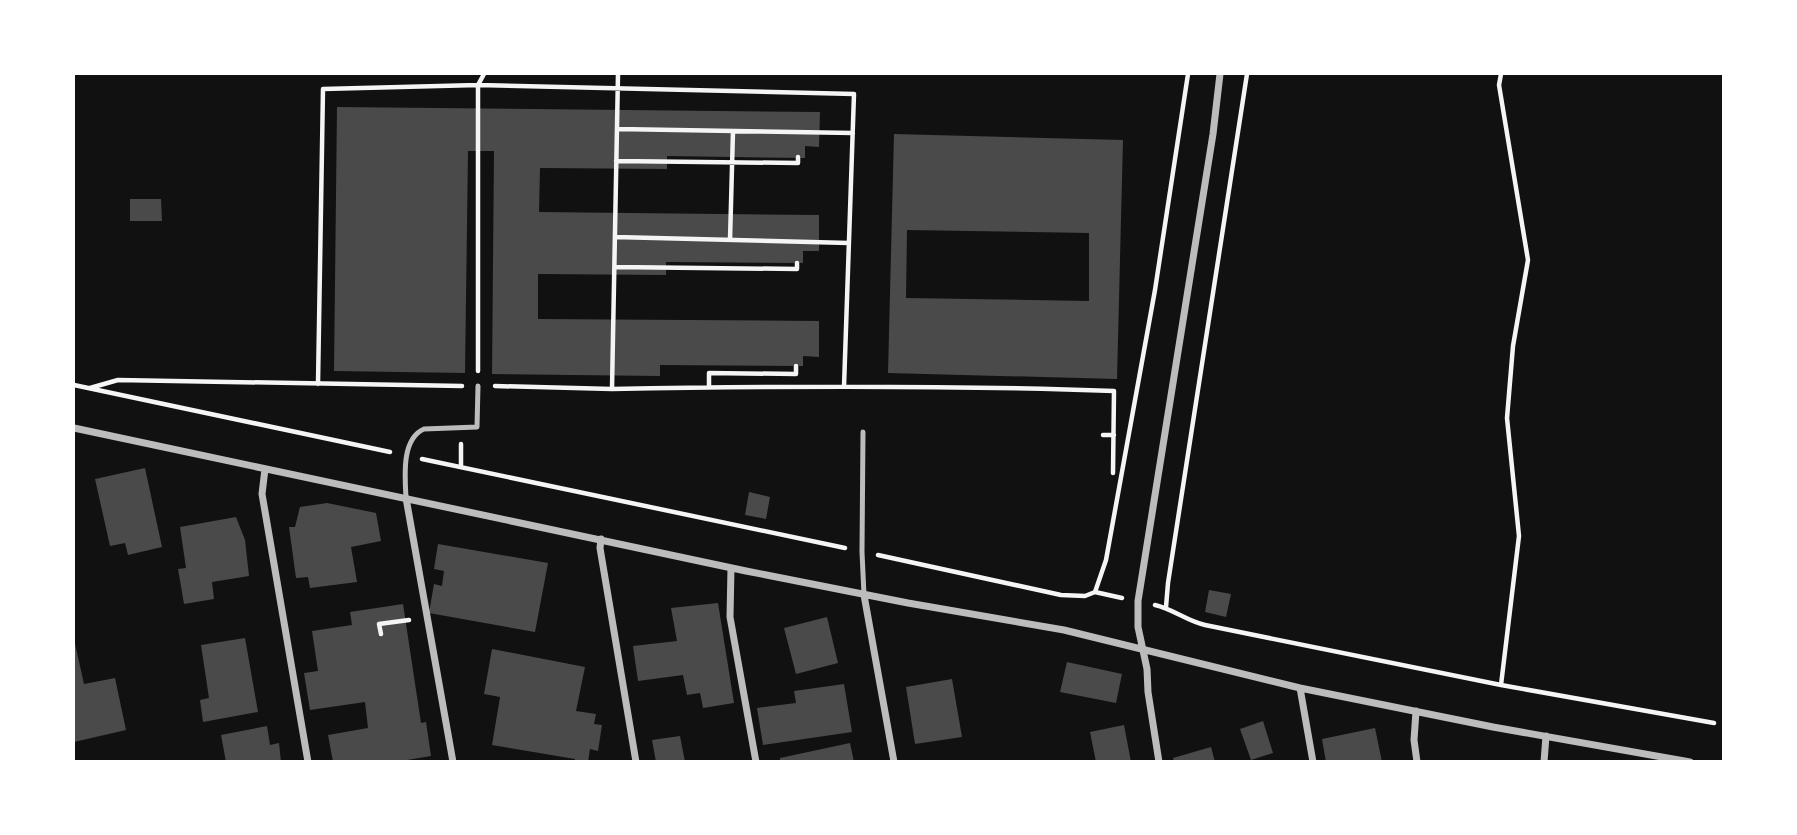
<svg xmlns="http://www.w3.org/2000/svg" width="1797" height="835" font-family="'Space Grotesk',sans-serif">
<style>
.building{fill:#4a4a4a;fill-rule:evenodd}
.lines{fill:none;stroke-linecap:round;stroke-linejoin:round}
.path{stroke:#f5f5f5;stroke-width:4.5}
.service{stroke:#bcbcbc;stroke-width:5}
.minor{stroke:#bcbcbc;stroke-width:7}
</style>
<rect width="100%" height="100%" fill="#111"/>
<!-- building -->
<path class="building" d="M337,107l483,5 -1,35 -14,-1v12l-138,-2v13l-127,-1 -1,44 280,3v36h-16v12l-137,-1v13l-128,-1v45l281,2v36l-16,-1v10l-143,-1v11l-168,-2 2,-223h-26l-3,222 -131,-2z
M894,134l229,6 -6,239 -229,-6zM907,230l182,3v68l-183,-3z
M130,199h31l1,22h-32z
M145,468l17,79 -34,8 -3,-12 -15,3 -15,-67z
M749,492l21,5 -4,22 -21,-4z
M327,503l49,10 5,28 -30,6 6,35 -47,6 -2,-11 -12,1 -7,-51h6l5,-20z
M236,517l9,23 4,36 -37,6 2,17 -30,5 -6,-35 8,-1 -6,-41z
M438,544l110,19 -13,69 -106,-19 5,-29 8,2 2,-15 -10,-2z
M1209,590l22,4 -5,23 -21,-5z
M718,603l16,100 -31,5 -3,-15 -13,2 -4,-20 -45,6 -5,-35 44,-5 -6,-33z
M403,604l18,119 5,-1 5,34 -36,6h-62l-5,-27 40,-7 -3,-26 -55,8 -6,-37 14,-2 -6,-40 40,-6 -2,-13z
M827,617l11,46 -42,11 -12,-46z
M245,638l13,74 -55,10 -3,-22 9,-2 -8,-53z
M74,639l10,45 31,-6 11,52 -52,12z
M492,649l93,18 -9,44 20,3 -2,10 8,1 -4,26 -8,-2 -2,13h-13v-3l-83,-14 8,-48 -16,-3z
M1067,662l55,12 -6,29 -56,-11z
M952,679l10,58 -47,7 -9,-57z
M844,684l8,48 -89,13 -6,-37 39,-5 -2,-12z
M1263,721l10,32 -22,7 -11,-31z
M1124,725l7,37h-35l-6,-30z
M267,726l3,19 9,-2 2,19h-55l-5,-27z
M1375,728l7,34h-56l-4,-23z
M680,736l5,26h-29l-4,-22z
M850,743l4,19h-74v-4z
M1211,747l4,15h-41l-1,-4z"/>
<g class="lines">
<!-- path -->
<path class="path" d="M617,129l236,4
M616,161l182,2v-6
M615,237l234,6
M730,240l3,-109
M615,267l182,2v-6
M478,371v-286l6,-11
M318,384l5,-295 155,-4 376,9 -10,293
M74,385l316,67
M495,386l117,3 6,-315
M709,387v-14l87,1v-8
M90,388l28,-8 344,6
M612,389c168,-3 335,-4 502,2l-1,82
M1103,435h11
M422,459l423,89
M461,467v-23
M878,555l183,40 24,1 10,-4 27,6
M1095,592l11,-32 49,-270 33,-216
M1155,605c18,4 32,16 50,20l296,60 213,38
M1166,607l2,-24 79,-509
M381,634l-2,-10 30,-4
M1501,685l18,-149 -12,-118 6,-72 15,-86 -29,-175 2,-11"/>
<!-- service -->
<path class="service" d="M863,432l-1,120 2,43
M406,498c-1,-21 -5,-59 18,-69l53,-2 1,-41"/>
<!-- minor -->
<path class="minor" d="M74,428l672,143 162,32 156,27 236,58 193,39 197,35
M265,469l-3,25 46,268
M406,498l47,264
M601,539l-1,9 36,214
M731,568l-1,49 26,145
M864,595l30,167
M1300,688l13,74
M1416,711l-2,29 3,22
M1159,762l-11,-70 -1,-23 -9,-42v-26l75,-467 7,-60
M1544,762l2,-26"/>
</g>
<!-- border -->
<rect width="1797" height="835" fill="none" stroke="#ffffff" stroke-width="150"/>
</svg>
